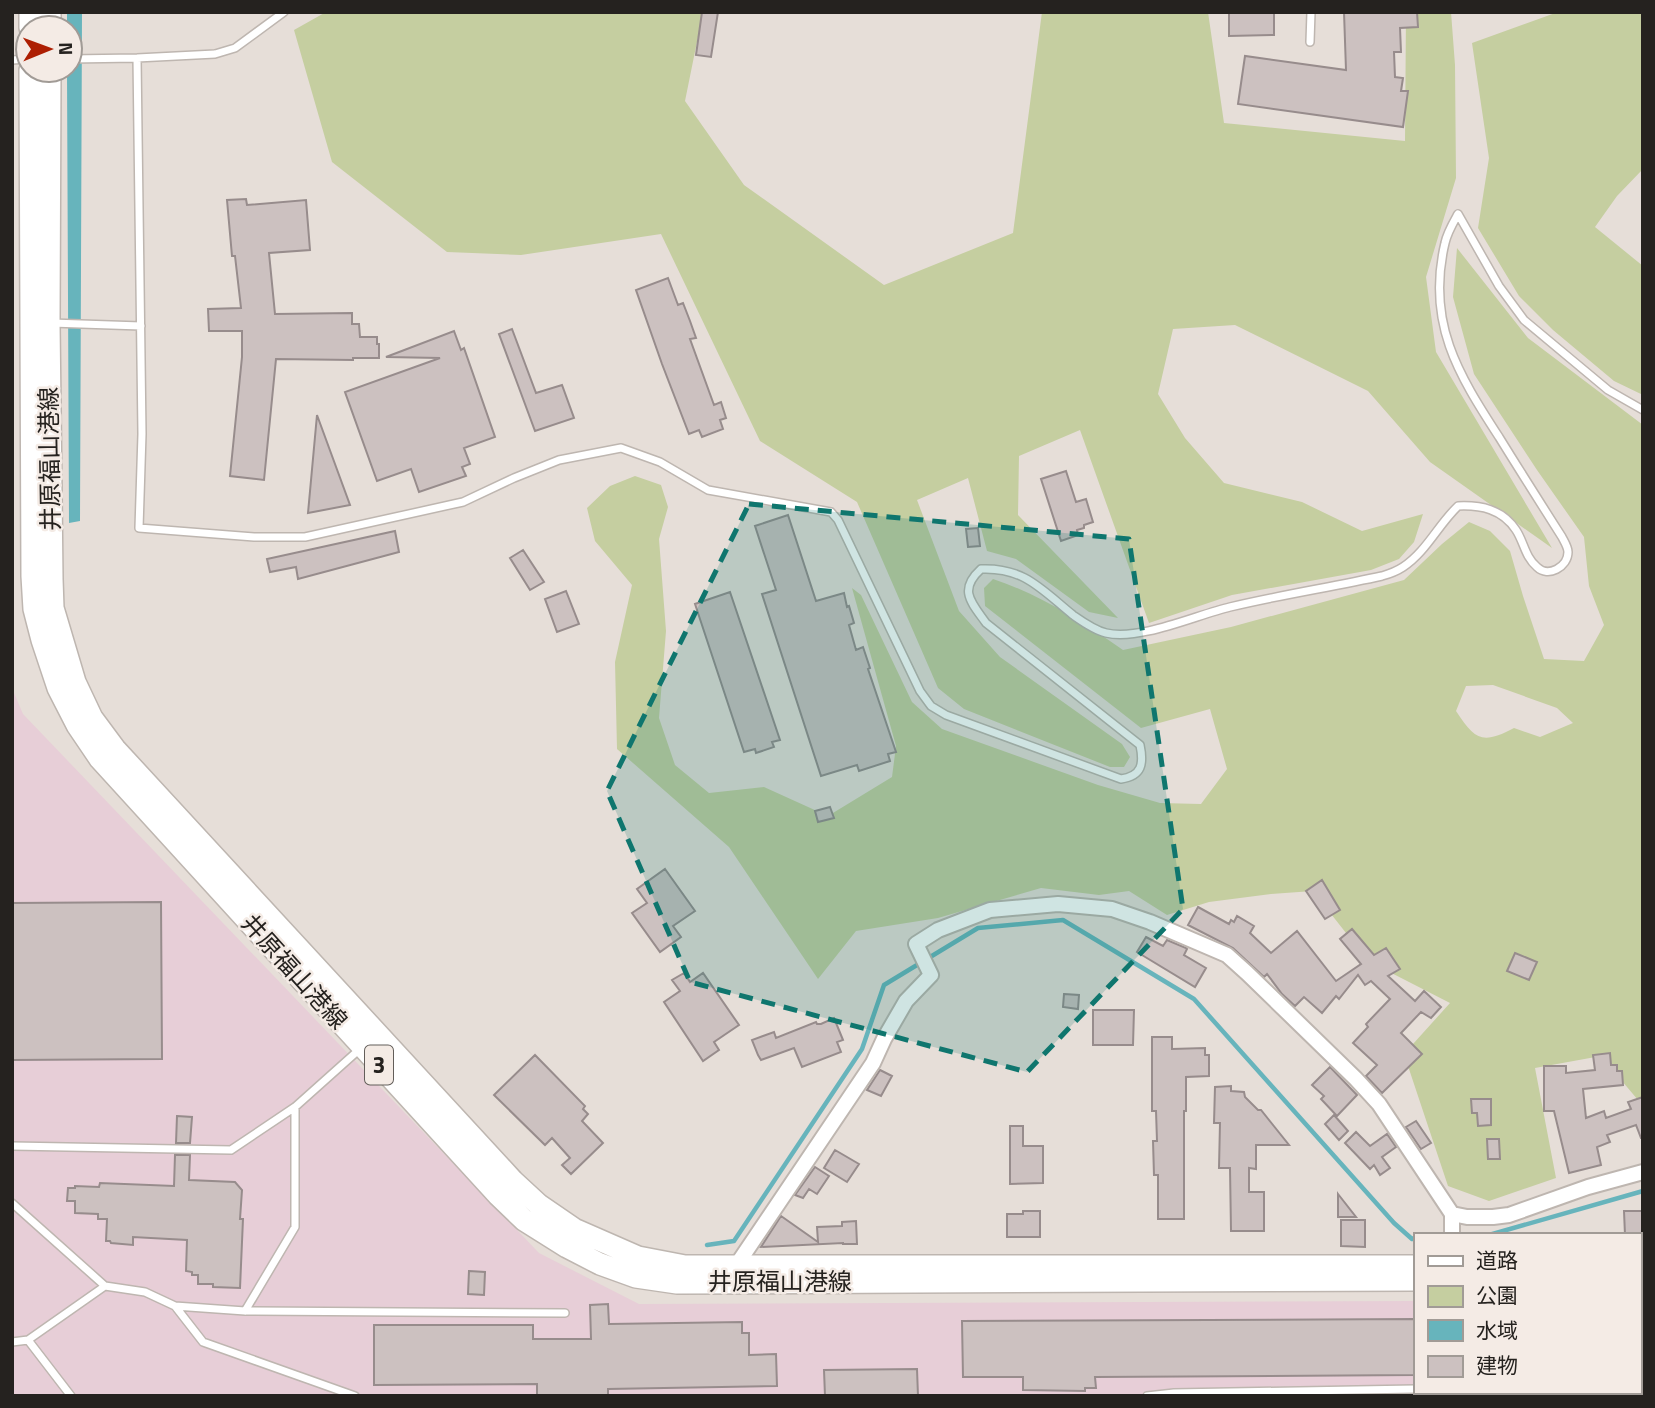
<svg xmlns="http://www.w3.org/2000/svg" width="1655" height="1408" font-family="'Titillium Web','Noto Sans JP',sans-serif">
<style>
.industrial{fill:#e7ced7}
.green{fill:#c5cea0;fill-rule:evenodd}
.water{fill:#67b4bc}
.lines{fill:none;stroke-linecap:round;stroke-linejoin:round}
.stream{stroke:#67b4bc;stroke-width:4.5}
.building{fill:#ccc1c0;stroke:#978c8c;stroke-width:2}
.service-casing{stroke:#beb6b0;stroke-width:10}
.minor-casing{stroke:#beb6b0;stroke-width:18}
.primary-casing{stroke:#beb6b0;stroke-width:24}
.service{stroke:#fff;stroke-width:7}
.minor{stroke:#fff;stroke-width:14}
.primary{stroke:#fff;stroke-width:21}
.marked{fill:#0f766e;fill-opacity:0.2;stroke:#0f766e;stroke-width:5;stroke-dasharray:14 9;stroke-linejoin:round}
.labels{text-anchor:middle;stroke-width:5;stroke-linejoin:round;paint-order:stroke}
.shield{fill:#f4ebe5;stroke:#635e5a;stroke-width:2}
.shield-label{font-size:23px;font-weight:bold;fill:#25221f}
.street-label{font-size:24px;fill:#25221f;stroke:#f4ebe5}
</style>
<rect width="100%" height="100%" fill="#e6ded8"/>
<!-- industrial -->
<path class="industrial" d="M12,688l11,26 516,539 100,51 776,-3v91h224v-93h4v97h-1631z"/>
<!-- green -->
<path class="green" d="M326,12h377l-18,89 59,84 140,100 129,-52 29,-221h166l16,111 181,18 1,-129h45l4,53 1,113 -30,99 10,75 116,196 -122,-86 -62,-71 -133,-66 -62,4 -15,65 27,44 39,45 78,19 60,29 61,-17 -9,28 -15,17 -28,11 -139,25 -83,28 -69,-193 -61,26 -1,59 100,103 -29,-6 -73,-53 -29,-8 -19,-73 -51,22 42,111 41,46 122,87 8,13 -6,10h-14l-146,-58 -26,-21 -81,-186 -97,-61 -99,-207 -140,21 -74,-3 -115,-90 -38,-132z
M1558,12h85v157l-26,27 -22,31 48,39v129l-29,-14 -61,-51 -34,-34 -41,-68 11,-70 -17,-115z
M1457,248l71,90 115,87v681l-42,-50 -66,12 21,110 -67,23 -41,-15 -44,-132 46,-51 -82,-42 -55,-70 -42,3 -62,8 -42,13 -38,-24 -30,4 -58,-7 -103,30 -82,13 -38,48 -89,-132 -112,-98 -2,-87 17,-77 -37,-44 -8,-33 23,-22 25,-10 26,9 7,22 -9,32 7,92 -7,87 16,47 34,28 55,-6 64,29 64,-39 4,-31 -44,-158 9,7 51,107 30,27 156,56 62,18 41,1 26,-35 -17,-60 -69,19 -156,-122 -1,-18 9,-9c46,15 90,43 130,71l108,-23 173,-47 38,-36 27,-22 21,9 20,20 13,45 21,63 40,2 20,-36 -15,-39 -5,-49 -47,-67 -63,-96 -21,-77zM1493,685l64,23 16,15 -33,14 -26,-9c-32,17 -39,12 -58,-17l10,-25z"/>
<!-- water -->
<path class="water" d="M67,12h15l-2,509 -11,2 -2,-453h3v-42h-3z"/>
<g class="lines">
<!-- stream -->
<path class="stream" d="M1489,1235l154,-44
M707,1245l27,-4 128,-192 22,-64 94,-57 85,-8 131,79 200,224 18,16 3,-1"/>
</g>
<!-- building -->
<path class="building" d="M702,12h16l-7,45 -15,-2z
M1229,12h45v23l-45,1z
M1344,12h73l1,15 -18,1 1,24h-7l1,25 8,1 -2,13h7l-5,36 -165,-23 7,-48 101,14z
M246,199l1,6 59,-5 4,50 -41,3 6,61 77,-1v11h7l1,13h17v7h2v14h-26v2l-77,-1 -12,121 -34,-4 12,-119v-26h-33l-1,-22 33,-1 -6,-52h-3l-5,-56z
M668,278l10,27 5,-2 7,18 6,17 -6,1 24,66 7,-3 5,16 -6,2 3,9 -21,8 -3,-7 -10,4 -27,-70 -26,-74z
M512,329l24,64 26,-8 12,33 -39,13 -36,-97z
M454,331l7,19 3,-2 31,89 -31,11 6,16 -8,3 4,9 -47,16 -8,-23 -34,12 -32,-89 95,-34 -54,-1z
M317,415l33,90 -42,8z
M1066,471l10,31 10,-3 7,23 -9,3v3l-7,2 1,5 -17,6 -20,-62z
M788,515l28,86 28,-8 3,14 2,-1 5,17 -5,2 7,25 7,-3 7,21 -2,1 28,83 -8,2 2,7 -31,10 -2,-6 -36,11 -59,-182 14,-4 -21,-64z
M978,528l2,18 -12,1 -2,-18z
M395,531l4,21 -101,27 -2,-12 -26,5 -3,-13z
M523,550l21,32 -14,8 -20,-32z
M566,591l13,33 -22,8 -12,-33z
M730,592l50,148 -8,2 2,5 -18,6 -1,-4 -11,3 -49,-148z
M830,807l4,11 -16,4 -3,-11z
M665,869l30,42 -22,15 8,11 -21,15 -28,-39 15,-10 -10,-14z
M1322,880l18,30 -15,9 -19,-28z
M161,902l1,157 -150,1v-157z
M1198,907l31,17 2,-4 3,2 3,-6 17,10 -4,7 21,20 26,-22 39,50 25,-17 -21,-25 12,-10 22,26 12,-7 14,21 -12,7 27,25 9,-10 17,16 -10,11 -10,-6 -20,21 21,21 -40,39 -16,-17 11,-11 -24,-22 15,-16 -2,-3 24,-25 -19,-18 -6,4 -7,-10 -19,24 -3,-3 -14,17 -18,-16 -9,9 -13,-12 -15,-20 -3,3 -31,-29 -45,-23z
M1146,937l17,9 4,-6 19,8 1,1 -3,6 22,13 -11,19 -58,-35z
M1515,953l22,9 -8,18 -22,-9z
M684,973l6,9 13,-9 36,52 -25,17 5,8 -16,11 -39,-59 16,-11 -8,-11z
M1064,994l15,1 -1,14 -15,-2z
M1093,1010h41l-1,35h-40z
M834,1018l9,22 -6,2 4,10 -39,15 -8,-19 -33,12 -3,-5 -6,-15 22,-8 2,6 40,-16 1,2h4z
M1152,1037h20v12l33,-1v7h4v21l-23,1v34h-2v108h-26v-44h-4l-1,-34h4l-1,-30h-4z
M1610,1053l1,12h6v6h5l1,14 -40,4 3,29 18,-7 2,7 25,-9 -3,-7 15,-5v41h-2l-5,-13 -29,10 3,7 -13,5 4,18 -32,8 -15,-62h-10v-45h22v7l29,-3 -2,-15z
M535,1055l50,51 -2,3 5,5 -6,7 21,22 -32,31 -9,-9 8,-7 -18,-20 -7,7 -51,-50z
M1330,1067l27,28 -20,21 -16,-17 3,-3 -12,-11z
M880,1070l12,6 -11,20 -14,-6z
M1231,1086v5l13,1 1,5 13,13h3l28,35h-33v24l-7,-1v24h15v39h-33l-1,-63h-11l1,-45h-6l1,-36z
M1471,1099h20v26l-13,1 -1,-13h-5z
M1334,1115l14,16 -9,9 -14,-16z
M177,1116l15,1 -2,26h-14z
M1416,1121l15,22 -10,6 -15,-22z
M1010,1126h13v20h20v37l-33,1z
M1356,1132l14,14 17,-12 9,13 -14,10 8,11 -10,7 -6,-10 -4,4 -25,-26z
M1487,1139h12l1,20h-12z
M835,1150l24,14 -12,18 -23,-14z
M175,1155h15l-1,25 46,2 7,8 -2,29h3l-3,69 -27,-1v-3h-15v-9h-6v-3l-6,-1 1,-31 -54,-3v8l-22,-2 -1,-2h-4l1,-22h-9v-5l-23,-1v-12h-8l1,-13h7v-2l24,1 1,-4 74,3z
M815,1167l14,9 -12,18 -8,-5 -6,9 -8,-3z
M1338,1194l18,23h-18z
M1023,1211h17v26h-33v-23h16z
M1624,1211h19v24h-18z
M781,1216l37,26 -1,-15 25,-1v-4l14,-1 1,23h-14v-1l-82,4z
M1341,1220h24v27l-24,-1z
M469,1271l16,1 -1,23 -16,-1z
M608,1304l1,20 133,-2v11h7v22l27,-1 1,32 -169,3v7h-71v-12l-163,1v-60h159v14h58l-1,-34z
M1415,1319v56l-320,2 1,11h-11v3l-62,-1v-13h-60l-1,-56z
M917,1369l1,27h-93l-1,-26z"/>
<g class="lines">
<!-- service casing -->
<g class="service-casing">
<path id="service" d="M1310,42l1,-30
M137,58l5,376 -3,94 115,9h51l158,-35 51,-24 45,-18 62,-12 39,14 48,28 123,22 7,8 82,171 11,15 15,9 175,64c21,-3 23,-15 19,-34l-154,-122c-15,-21 -28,-33 -5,-54 43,-2 61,21 92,46 10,7 21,15 33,18 34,8 90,-18 124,-26 50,-12 102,-20 152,-31 7,-2 15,-5 21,-9 23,-15 35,-42 55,-61 23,-1 44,3 58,24 8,12 9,27 21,37 11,11 31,0 31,-15 0,-5 -4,-11 -6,-15 -21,-33 -42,-66 -63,-100 -41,-63 -73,-115 -54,-194 2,-10 8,-20 13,-29l41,72 25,34 84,70 35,20
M70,59l67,-1 78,-4 20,-6 49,-36
M12,60l16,-1
M51,323l90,3
M12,1146l219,4 64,-43 66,-59
M12,1203l93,83 40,6 30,14 70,5 320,2
M175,1306l28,36 152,54
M245,1311l50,-84v-120
M28,1340l43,56
M12,1342l16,-2 77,-54
M1147,1396l27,-3 241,-4"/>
</g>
<!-- minor casing -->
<g class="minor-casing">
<path id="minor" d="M1452,1214l15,3h26l16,-2 79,-28 55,-15
M736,1266l137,-203 11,-24 22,-38 25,-26 -15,-31 22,-14 52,-20 68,-6 54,5 38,13 77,33 20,18 109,106 23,25 73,110v21"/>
</g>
<!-- primary casing -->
<g class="primary-casing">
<path id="primary" d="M30,12v16
M50,28v-16
M30,70l2,506 2,33 8,31 16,48 19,37 23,34 398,436 26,25 43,27 33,17 36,13 41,6 738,-3
M50,70l-1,253 3,256 1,29 22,74 17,36 23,31 398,432 26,24 35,24 64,28 47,9h730
M1639,1264h4
M1639,1279h4"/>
</g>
<!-- service -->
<use href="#service" class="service"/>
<!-- minor -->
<use href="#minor" class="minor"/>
<!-- primary -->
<use href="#primary" class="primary"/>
</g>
<!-- marked area -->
<path class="marked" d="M749,504l380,35 54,370 -156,163 -337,-90 -83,-191z"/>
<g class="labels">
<!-- shield labels -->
<rect class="shield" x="365" y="1045.5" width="28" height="39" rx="5"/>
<g class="shield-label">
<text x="379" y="1073">3</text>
</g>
<!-- street labels -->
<g class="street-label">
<text transform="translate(50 459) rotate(-91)" y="8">井原福山港線</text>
<text transform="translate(294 972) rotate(48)" y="8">井原福山港線</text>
<text x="780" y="1290">井原福山港線</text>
</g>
</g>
<!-- border -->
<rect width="1655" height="1408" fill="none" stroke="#25221f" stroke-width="28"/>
<!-- legend -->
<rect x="1414" y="1233" width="228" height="161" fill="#f4ebe5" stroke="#a19b96" stroke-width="2"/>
<rect x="1428" y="1256" width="35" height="10" fill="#ffffff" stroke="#a19b96" stroke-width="2"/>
<text x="1476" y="1268" font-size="21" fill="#25221f">道路</text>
<rect x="1428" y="1286" width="35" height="21" fill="#c5cea0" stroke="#a19b96" stroke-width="2"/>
<text x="1476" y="1303" font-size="21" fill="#25221f">公園</text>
<rect x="1428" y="1320" width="35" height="21" fill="#67b4bc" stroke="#a19b96" stroke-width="2"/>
<text x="1476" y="1338" font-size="21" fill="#25221f">水域</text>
<rect x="1428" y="1356" width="35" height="21" fill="#ccc1c0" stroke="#a19b96" stroke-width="2"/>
<text x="1476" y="1373" font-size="21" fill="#25221f">建物</text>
<!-- north arrow -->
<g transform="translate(49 49) rotate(89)"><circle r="33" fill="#f4ebe5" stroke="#a19b96" stroke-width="2"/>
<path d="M0-5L12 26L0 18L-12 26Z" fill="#ad1f03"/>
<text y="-10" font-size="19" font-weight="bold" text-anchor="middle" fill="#25221f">N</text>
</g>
</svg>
